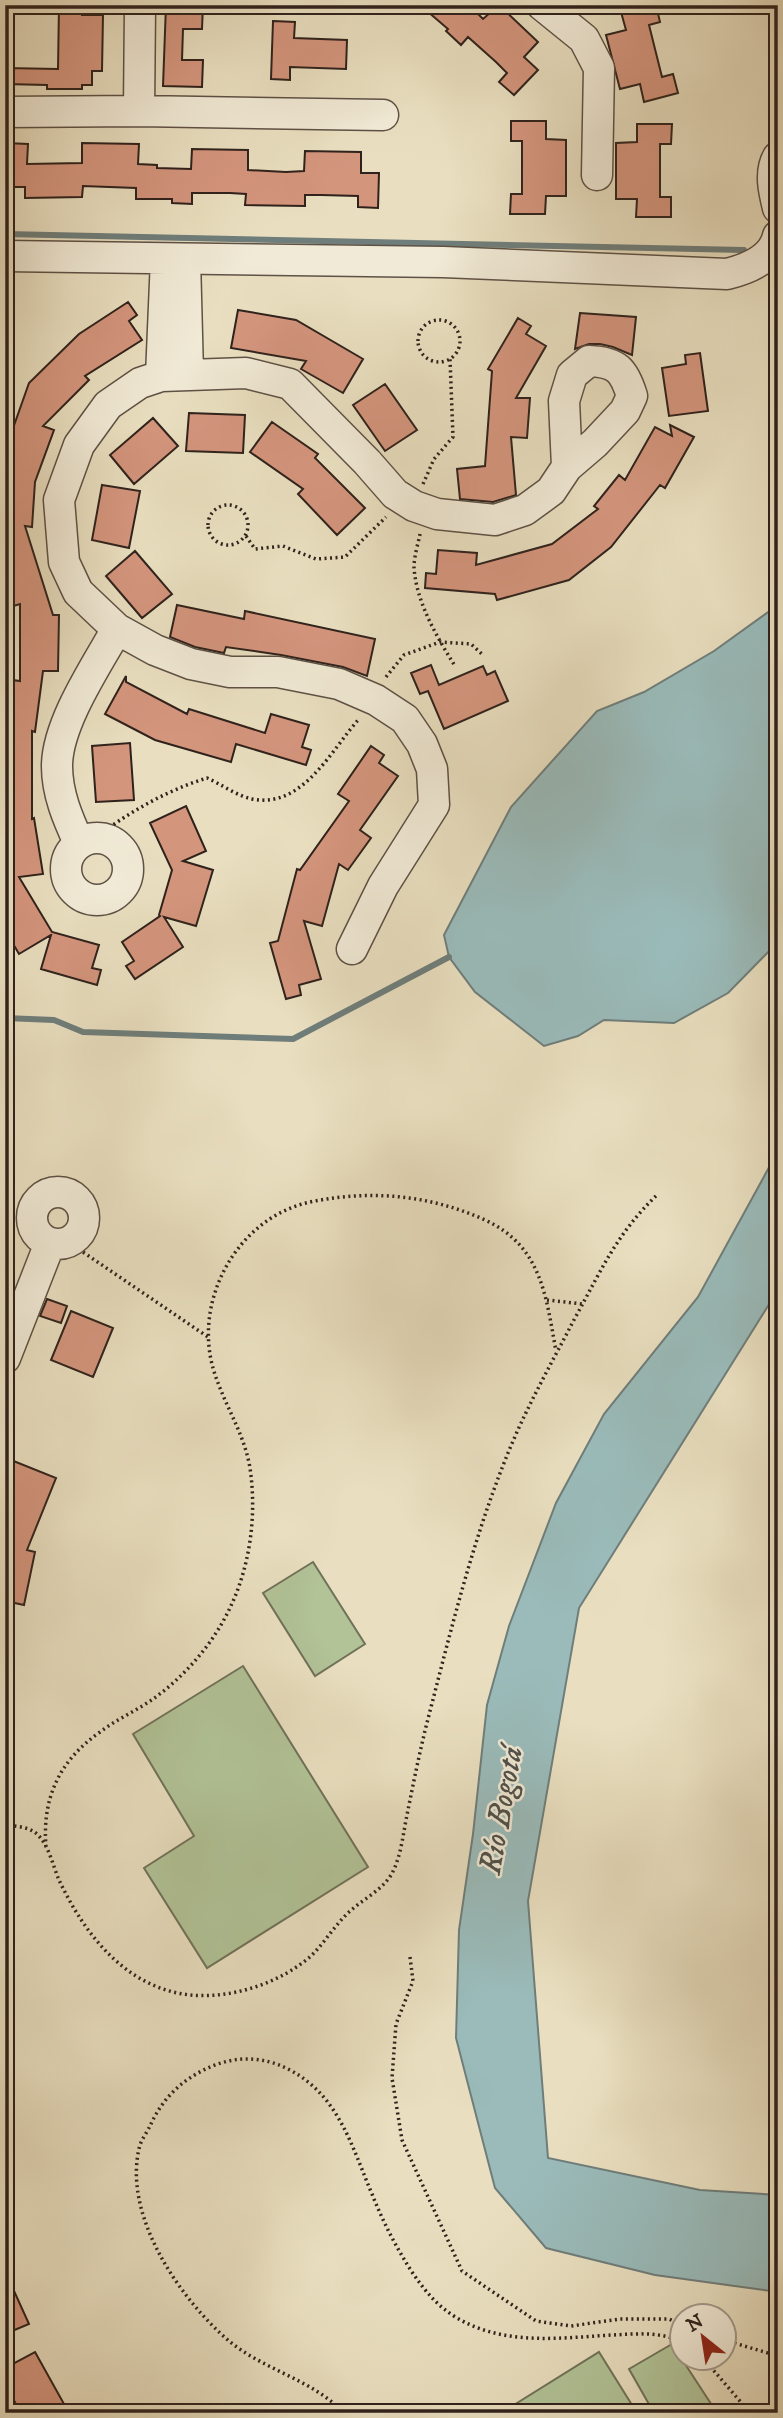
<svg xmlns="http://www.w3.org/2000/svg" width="783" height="2418" font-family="'IM FELL DW Pica',serif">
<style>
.green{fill:#b1c397;stroke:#70725a;stroke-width:2}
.water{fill:#9abbba;stroke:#6f7e7b;stroke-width:2}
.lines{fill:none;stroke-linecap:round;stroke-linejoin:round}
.stream{stroke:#6f7e7b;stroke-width:6}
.building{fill:#d4957d;stroke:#2f221c;stroke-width:2}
.minor-casing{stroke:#5e5145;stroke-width:33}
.path{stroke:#2f221c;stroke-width:3.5;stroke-dasharray:2 3.5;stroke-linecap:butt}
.minor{stroke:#f1ead6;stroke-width:30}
.labels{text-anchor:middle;stroke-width:5;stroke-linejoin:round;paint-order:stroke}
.water-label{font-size:32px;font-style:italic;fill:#4f504b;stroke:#f1ead6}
</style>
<rect width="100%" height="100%" fill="#e9dfc0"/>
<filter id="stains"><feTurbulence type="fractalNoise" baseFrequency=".00286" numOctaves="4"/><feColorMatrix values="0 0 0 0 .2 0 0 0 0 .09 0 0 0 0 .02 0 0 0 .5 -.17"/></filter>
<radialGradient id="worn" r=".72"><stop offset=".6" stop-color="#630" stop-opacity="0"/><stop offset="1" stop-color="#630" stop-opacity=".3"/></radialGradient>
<!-- green -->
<path class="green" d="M313,1562l52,82 -50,32 -52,-83z
M243,1666l125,201 -161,101 -63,-100 50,-32 -61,-102z
M672,2344l45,69h-63l-25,-44z
M599,2352l38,61h-136z"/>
<!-- water -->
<path class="water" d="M778,605v337l-50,51 -54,30 -70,-3 -26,16 -34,10 -69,-54 -26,-35 -5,-22 67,-128 86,-96 47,-19 70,-41z
M778,1151v139l-199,318 -51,293 20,257 152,32 78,5v97l-123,-17 -109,-27 -51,-60 -39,-150 3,-108 14,-96 14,-129 22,-79 47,-123 48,-89 94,-117z"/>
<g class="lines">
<!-- stream -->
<path class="stream" d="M5,234l739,16
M5,1018l49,2 29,12 210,7 156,-82"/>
</g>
<!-- building -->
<path class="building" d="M59,5h23v10h21l-1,56h-10v14h-10v4h-35v-4l-42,-1v-16l53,1z
M166,5h37l-1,24h-19l-1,31h21l-1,27 -39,-1z
M420,5h49l14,14 16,-14 39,37 -14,15 14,13 -24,25 -15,-13 8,-9 -11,-11 -28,-25 -7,8 -15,-14 2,-2z
M646,5h10l4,17 -11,3 13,52 11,-3 5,19 -34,9 -4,-18 -20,5 -14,-54 20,-5 -5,-18z
M273,21l22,1 -1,16 53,2 -1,29 -56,-2v13l-19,-1z
M511,121h35v18l20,1v56h-20l-1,18h-35l1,-20h11v-53h-11z
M637,124h35l-1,20h-11v53h11v20h-35l1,-18h-21v-56l21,-1z
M5,143l23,1 -1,20 55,-1v-20l57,1 -1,20 19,1v3l34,1 1,-20 56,1v20l38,2 18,-1 1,-20 56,1v21h18l-1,35 -20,-1v-11l-37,-1h-16v11l-60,-1 1,-11 -16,-1h-38v11l-20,-1v-4h-36v-11l-53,-2 -1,11 -57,1v-11h-16v-9h-4z
M128,302l9,13 -8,6 13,19 -57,36 4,4 -46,46 11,4 -19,52 -3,45 -7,-1 28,89h6l-1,56h-15l-8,61 -3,-1v88l2,-1 9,56 -24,3 33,55 47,13 -7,23 9,2 -4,15 -56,-16 10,-34 -32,19 -14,-24v-251l15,2v-77l-10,3 -5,-16v-140l24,-68 50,-49z
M238,310l58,10 67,39 -20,34 -42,-24 5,-8 -75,-13z
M580,313l56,4 -4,38 -19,-8 -13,-3h-11l-14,5z
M518,318l13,8 -5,8 20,12 -30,52h14l-3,40 -16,-1 5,58 -23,7 -33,-3 -3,-30 28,-3 7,-95 -4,-2z
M700,353l8,58 -39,5 -7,-48 24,-4 -1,-9z
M385,384l32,46 -32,21 -32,-46z
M189,413l56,2 -2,38 -57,-2z
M153,418l25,28 -44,38 -24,-29z
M272,422l46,32 -3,4 50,50 -28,27 -39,-41 5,-5 -53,-37z
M670,425l24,12 -29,51 -5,-3 -49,62 -42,33 -72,20 -2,-6 -70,-6 1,-15 10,1 2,-24 39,3 -1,12 76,-21 46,-35 -4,-3 25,-31 6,5 30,-53 17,9z
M102,485l38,6 -11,57 -37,-8z
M135,551l37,43 -30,24 -36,-42z
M177,605l67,14 1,-8 130,28 -8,37 -24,-9 -62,-12 -55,-8 -2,6 -29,-6 -25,-10z
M431,665l8,20 44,-19 4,9 8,-4 13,30 -64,28 -16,-38 -8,3 -9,-21z
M126,676v6l61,32 2,-5 76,24 6,-19 38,11 -7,22 9,3 -5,15 -70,-21 -5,18 -76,-22 -50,-26z
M130,743l4,57 -38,2 -4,-56z
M371,746l13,9 -5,8 19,13 -38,54 11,8 -23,32 -9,-6 -17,62 -18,-5 17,58 -22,6 2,10 -15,4 -16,-56 8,-2 19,-72 3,1 49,-69 -11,-7z
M186,806l20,45 -23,10 30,9 -17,56 -32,-9 19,30 -48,32 -9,-13 8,-5 -12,-19 38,-26 -1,-1 13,-45 -22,-47z
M47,1299l20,7 -6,17 -21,-7z
M71,1311l42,17 -20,49 -42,-17z
M11,1460l45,18 -29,72 8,2 -11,53 -19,-4v-128z
M5,2271l24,53 -24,10z
M35,2352l34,61h-64v-6l10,-5 -10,-16v-18z"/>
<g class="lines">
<!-- minor casing -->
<g class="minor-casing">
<path id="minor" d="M542,5l42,34 15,29 -2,107
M139,111l1,-106
M5,112l134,-1 244,4
M778,157c-9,15 -4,35 0,51
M5,256l438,6 284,12c20,-5 46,-15 51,-38
M185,259l3,115
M161,376l5,-117
M66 869a31 31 0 1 1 62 0a31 31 0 1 1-62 0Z
M79,843c-11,-24 -22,-49 -22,-77 0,-42 39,-100 60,-137
M352,949l31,-63 51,-81 -2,-36 -10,-25 -17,-25 -29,-19 -37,-16 -61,-12h-48l-39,-8 -36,-14 -38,-21 -39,-37 -14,-30 -5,-62 20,-55 29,-40 32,-22 21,-7 85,-3 44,11 77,78 28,32 19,12 23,8 58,6 30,-10 26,-19 16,-24 28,-24 30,-32 7,-15c-8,-26 -15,-34 -43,-35l-17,14 -8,26 3,66
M32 1218a26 26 0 1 1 52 0a26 26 0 1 1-52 0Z
M5,1358l45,-115"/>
</g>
<!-- path -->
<path class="path" d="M418 341a21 21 0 1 1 42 0a21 21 0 1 1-42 0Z
M423,484l11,-25 19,-22 -3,-78
M208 525a20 20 0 1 1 40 0a20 20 0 1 1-40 0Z
M420,534c-2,10 -6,23 -6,33 2,35 23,70 41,99
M246,536l9,13 28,-3 33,13 29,-2 41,-40
M386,677l18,-22 36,-13 31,2 13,12
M100,834c33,-24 68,-44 107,-56 14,6 30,18 45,21 51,10 79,-49 107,-80
M74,1246l134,91
M547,1300l36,4
M9,1825c10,2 21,2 29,10 11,11 15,31 21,45 26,55 67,108 131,115 42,4 91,-12 122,-40 13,-13 23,-30 37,-43 14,-13 32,-21 42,-37 10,-17 12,-41 16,-60 7,-35 14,-70 23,-104 22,-85 43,-171 76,-253 19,-48 45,-94 69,-140 27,-49 42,-85 83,-124
M46,1847c-4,-49 13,-86 54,-115 17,-13 36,-21 53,-33 31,-22 59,-54 76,-89 21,-43 28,-94 21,-142 -6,-36 -27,-65 -37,-100 -20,-71 27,-154 102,-167 58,-11 115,-6 170,19 57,26 61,77 71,131
M410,1957l3,24 -17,43 -4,54 10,62 60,131 74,50 35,5 49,-7h49l13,6
M724,2340l54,16
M703,2358l42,49 10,6
M344,2413c-31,-33 -80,-43 -115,-72 -49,-42 -108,-127 -89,-196 2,-6 7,-13 10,-19 8,-18 21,-35 37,-46 31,-22 67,-29 103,-10 49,26 62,77 82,124 11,28 24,53 40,78 13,19 25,34 45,46 48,28 102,20 155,17 24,-1 48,-4 70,7"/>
<!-- minor -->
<use href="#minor" class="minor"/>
</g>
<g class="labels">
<!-- water labels -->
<g class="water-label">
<text transform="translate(500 1810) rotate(-80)" y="11">Río Bogotá</text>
</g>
</g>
<!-- margin -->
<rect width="783" height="2418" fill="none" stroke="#e9dfc0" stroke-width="28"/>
<rect x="7" y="7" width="769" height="2404" fill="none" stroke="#2f221c" stroke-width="3.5"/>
<rect x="14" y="14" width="755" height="2390" fill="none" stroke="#2f221c" stroke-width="2"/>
<!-- north arrow -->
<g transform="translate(703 2337) rotate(330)"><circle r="33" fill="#f1ead6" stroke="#a39a8c" stroke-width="2"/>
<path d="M0-5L12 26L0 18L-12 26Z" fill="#8f2418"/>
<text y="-10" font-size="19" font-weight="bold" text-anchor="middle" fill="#2f221c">N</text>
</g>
<rect width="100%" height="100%" filter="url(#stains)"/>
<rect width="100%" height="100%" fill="url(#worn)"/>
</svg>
